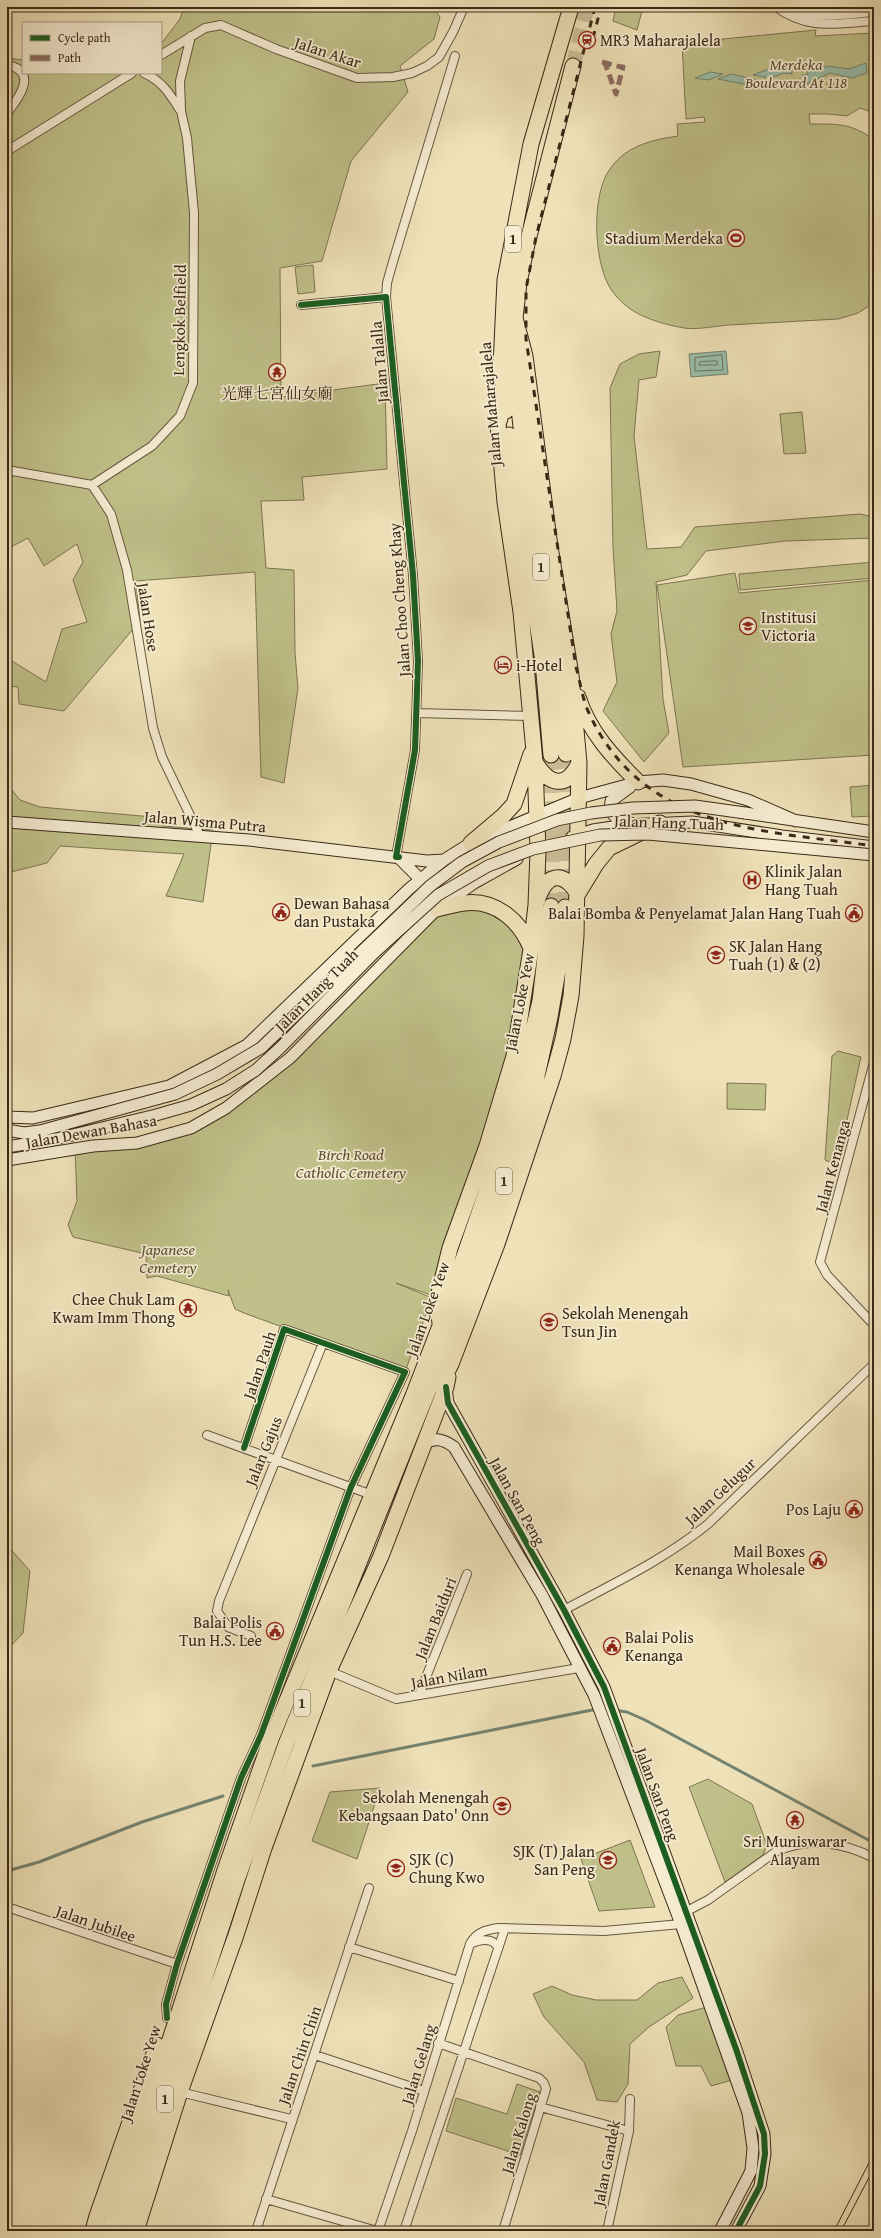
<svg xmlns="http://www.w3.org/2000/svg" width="881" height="2238" font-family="'Gentium Book Plus','Noto Serif SC',serif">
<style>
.green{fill:#c0c18a;stroke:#7e7550}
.water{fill:#9abfab;stroke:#74836f}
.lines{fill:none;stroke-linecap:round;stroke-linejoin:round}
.shore{stroke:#6a7460;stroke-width:1}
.stream{stroke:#74836f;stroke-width:3}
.highway-tunnel{stroke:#cbbd98;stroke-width:15;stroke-dasharray:15 8;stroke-linecap:butt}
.street-casing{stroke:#68573f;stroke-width:10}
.secondary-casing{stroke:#3b2916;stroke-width:13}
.highway-casing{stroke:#3b2916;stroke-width:17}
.street{stroke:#f5ecd2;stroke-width:8}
.secondary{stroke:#f5ecd2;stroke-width:11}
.highway{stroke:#efe2b9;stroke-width:15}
.tram{stroke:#3b2916;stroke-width:1}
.rail{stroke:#3b2916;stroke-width:3;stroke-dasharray:7 7;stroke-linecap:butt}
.secondary-bridge-casing{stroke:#3b2916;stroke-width:13;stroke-linecap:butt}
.secondary-bridge{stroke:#f5ecd2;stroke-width:11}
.quiet{stroke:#8d6e63;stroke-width:5;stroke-dasharray:10 5;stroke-linecap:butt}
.cycleway-casing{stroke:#f5ecd2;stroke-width:8}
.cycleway{stroke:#1b5e20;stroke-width:6}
.labels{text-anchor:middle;stroke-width:3.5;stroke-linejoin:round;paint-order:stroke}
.shield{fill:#f5ecd2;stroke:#73644e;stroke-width:1}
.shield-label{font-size:15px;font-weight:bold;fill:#3b2916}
.poi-label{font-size:16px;fill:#3b2916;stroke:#f5ecd2;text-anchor:start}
.street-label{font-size:16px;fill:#3b2916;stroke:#f5ecd2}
.park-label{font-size:16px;font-style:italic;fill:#5c4f33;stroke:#f5ecd2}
</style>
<rect width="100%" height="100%" fill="#efe2b9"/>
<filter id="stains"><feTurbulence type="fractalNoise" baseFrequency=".005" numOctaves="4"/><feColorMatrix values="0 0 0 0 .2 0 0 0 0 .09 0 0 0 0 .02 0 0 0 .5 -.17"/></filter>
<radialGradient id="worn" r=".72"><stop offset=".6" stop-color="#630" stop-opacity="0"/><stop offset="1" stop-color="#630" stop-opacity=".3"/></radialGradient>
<!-- green -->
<path class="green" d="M184,7h249l7,10 -6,22 -34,27 8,26 -57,69 -29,100 -42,7 1,129 104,-14 2,86 -85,8 2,23 -43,1 5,67 28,2 1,83 3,35 -14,95 -23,-6 -6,-205 -119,9 4,40 -76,90 -45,-7 -1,-17 -11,-1v-23l5,-2 34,21 16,-53 25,-7 -14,-42 10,-18 -6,-18 -33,22 -16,-28 -21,11v-491l16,2v13h138v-29l19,-25z
M616,7h27l-6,23 -24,-9z
M816,30l-1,6 59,-3v80l-14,-5 -13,8 -19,-2h-19l1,10c27,0 42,-1 64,16v163l-16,10 -20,6c-36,2 -73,4 -109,6 -14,1 -31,5 -45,3 -17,-3 -35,-8 -49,-16 -10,-6 -22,-17 -27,-28 -14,-27 -16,-86 0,-112 16,-26 43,-32 70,-36l-1,-12 28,-2 -1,-5 -18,2 -4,-76z
M313,265l2,27 -17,2 -3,-27z
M660,351l-4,26 -17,3 -5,56 13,113 34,-2 14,-20 165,-13 14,3v21l-89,3 -79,10 -19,24 -31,7 7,117 6,34 -25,29 -41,-51 14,-29 -6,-48 6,-23 -4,-64 -3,-159 10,-24 19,-10z
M802,412l4,41 -22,1 -4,-40z
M874,562v16l-134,12 -1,-16z
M735,573l4,20 135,-13v175l-191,12 -26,-182z
M7,784l13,16 20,7 113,10 10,9 50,4 -10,72 -37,-6 18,-42 -124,-8 -13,17 -40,10z
M874,785v31l-22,1 -2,-30z
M457,905l37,3 37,41 -16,89 -84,257 -35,-12 36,15 -27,74 -161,-59 -9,-4 -7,-19 1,6 -72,-20 -10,2 -1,-24 -73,-17 -5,-12 9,-24 -2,-53 116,-20 50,-30 180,-172z
M838,1051l23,6 -24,108 -12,-5 7,-104z
M727,1083l39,1 -1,26 -38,-1z
M7,1545l23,26 -7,62 -16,17z
M708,1779l44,25 15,41 -4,10 -38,27 -36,-95z
M380,1788l-23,71 -45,-18 18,-49z
M630,1840l25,67 -56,4 -18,-52z
M682,1977l11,21 -44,29 -19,17 -2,40 -11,18 -20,-2 -13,-38 -40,-45 -11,-23 19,-8 20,9 24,5h41l21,-17z
M707,2007l25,73 -21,6 -10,-20h-25l-10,-39 12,-12z
M517,2084l23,8 -20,63 -74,-24 10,-33 51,16z"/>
<!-- water -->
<path class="water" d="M785,63l6,1 1,10 -8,-1 -14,5 -17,-3z
M866,63l1,10 -15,5 -22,-5 -26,12 -2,-9 6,-2 -1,-6 9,-2 2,4 10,-4 21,3z
M710,72l13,2 -14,6 -14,-2z
M731,74l31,7 -13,4 -31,-6z
M726,351l2,23 -37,3 -2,-23z"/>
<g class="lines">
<!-- shore -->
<path class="shore" d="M722,355l1,15 -28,1v-13z
M716,361l2,1 -1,3h-18l1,-3z"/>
<!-- stream -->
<path class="stream" d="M614,1710l13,2 18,8 229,123
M313,1766l284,-57
M7,1871l32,-9 103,-40 81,-26"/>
<!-- highway-tunnel -->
<path class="highway-tunnel" d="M573,66l14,-59
M551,755l2,75 -2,76
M565,907l2,-79 -1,-74"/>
<!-- street casing -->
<g class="street-casing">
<path id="street" d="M776,7c33,24 60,16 98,14
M789,7c25,14 57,7 85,5
M161,55l44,-27 16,-3 55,24 81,29 36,-1 19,-4 15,-7 12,-9 14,-25 11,-25
M7,65c32,6 12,33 0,48
M144,73c18,8 26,21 36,37
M7,151l125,-78
M386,297l1,-14 5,-18 63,-209
M301,305l85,-8 27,278 5,86 -3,89 -19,107
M7,470l85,15 19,29 16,56 26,158 9,29 38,79
M92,485l60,-39 28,-30 13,-33 1,-170 -7,-75 -6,-27 -1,-30 11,-45
M417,713l114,3
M874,1062l-54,200 7,13 47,50
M207,1435l165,60
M564,1610c50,-27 100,-50 144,-86l166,-160
M251,1636l-23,-9 -11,-16 2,-10 104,-258
M329,1671l67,28 183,-31
M419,1695l48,-121
M7,1907l170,57
M687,1911l21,-11 69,-49c34,-14 65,-9 97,7
M470,1944c9,-4 22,-7 28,3
M349,1947l110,34
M167,2018l-1,-14 11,-40 64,-186 20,-43 90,-248 54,-115 -121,-43 -40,119
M438,2043l101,35 5,5 2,6 -43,142
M315,2055l109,36
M180,2092l111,27
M540,2107l89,24
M266,2199l111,32
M256,2231l113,-343
M378,2231l34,-100 58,-187c6,-12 16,-14 28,-16l106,3 77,-7
M404,2231l101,-303
M607,2231l22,-100 1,-32
M873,2231l1,-2"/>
</g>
<!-- secondary casing -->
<g class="secondary-casing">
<path id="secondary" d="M630,787l-19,14c-2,15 6,19 20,22
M745,813l129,19
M7,822l242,18 178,21 17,-1
M572,837l21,-7 33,-5 66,-3 90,14 92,11
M399,858l22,22
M7,1117l26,1 136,-32 78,-41 162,-156 35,-29 27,-17 108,-45 59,-16 25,-2 28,4 57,16 48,21
M7,1160l86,-14 44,-3 54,-15 35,-20 64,-50 147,-149 37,-26 43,-24
M446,1388l2,15 116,207 40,77 132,362 28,85 1,20 -5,32 -24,45
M424,1444c11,-7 19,-5 30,3l88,148 52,100 87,229 67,189 5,35 -2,23 -31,60"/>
</g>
<!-- highway casing -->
<g class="highway-casing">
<path id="highway" d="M506,411l-5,-45 4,-86 26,-136 40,-137
M509,435l34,227 8,93
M578,697c11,35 35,60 60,85
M566,754l-11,-101 -31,-199 -8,-73 -1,-63 4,-35 8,-39 46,-178
M535,762c14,23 31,28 44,1
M471,843l32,-27 11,-12 17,-50
M579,892l17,-28 13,-16 51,-25
M537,901c9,-27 25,-32 41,-7
M437,909c9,-2 18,-5 27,-6 32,-4 56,18 67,45
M440,1323l-3,-22 13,-53 37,-102 27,-90 17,-107 5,-44 2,-54 -3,-89 -14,-150 -16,-110 -7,-77 7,-24
M440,1386l11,-22 46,-120 56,-168 10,-37 8,-43 5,-60 3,-173 -8,-88 -21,-128 -25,-191 -10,-38
M93,2231l4,-15 60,-171
M108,2231l117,-361 46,-131 142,-343 27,-70 56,-162 27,-92 17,-71 11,-95
M121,2231l117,-354 48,-133 165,-410 57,-163 28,-91 14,-63 9,-52 6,-58
M136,2231l44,-139 56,-157 28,-87 65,-177 52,-115 65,-169 2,-10"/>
</g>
<!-- street -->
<use href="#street" class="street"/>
<!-- secondary -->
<use href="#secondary" class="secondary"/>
<!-- highway -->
<use href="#highway" class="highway"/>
<!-- tram -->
<path class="tram" d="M834,2231l40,-78
M841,2231l33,-63"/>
<!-- rail -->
<path class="rail" d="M595,7l-59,230 -10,52v50l50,328c4,14 6,30 12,44 54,120 174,119 286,135
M593,38l8,-31"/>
<!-- secondary-bridge casing -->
<g class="secondary-bridge-casing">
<path id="secondary-bridge" d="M7,1130l17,3 16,-2 135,-37 42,-20 44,-26 169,-162 32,-24 37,-20 58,-22 34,-7 42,-5 62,-2 50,7
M7,1147l49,-8 100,-24 35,-10 35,-16 30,-19 24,-22 95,-96 63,-57 50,-29 45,-17 67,-14 48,-1 226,21"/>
</g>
<!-- secondary-bridge -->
<use href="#secondary-bridge" class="secondary-bridge"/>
<!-- quiet -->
<path class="quiet" d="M602,62c7,2 14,4 21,5l-7,27 -11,-31"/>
<!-- cycleway casing -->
<g class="cycleway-casing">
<path id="cycleway" d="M301,305l85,-8 27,278 5,86 -3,89 -19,107h3
M446,1387l2,16 116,207 40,77 132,362 28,85 1,20 -5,32 -24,45
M167,2018l-1,-14 11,-40 64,-186 20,-43 90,-248 54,-115 -121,-43 -40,119"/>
</g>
<!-- cycleway -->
<use href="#cycleway" class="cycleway"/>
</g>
<!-- icons -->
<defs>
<g id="station-ring" transform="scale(0.9)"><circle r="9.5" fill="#f5ecd2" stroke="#8f2418" stroke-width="1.5"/><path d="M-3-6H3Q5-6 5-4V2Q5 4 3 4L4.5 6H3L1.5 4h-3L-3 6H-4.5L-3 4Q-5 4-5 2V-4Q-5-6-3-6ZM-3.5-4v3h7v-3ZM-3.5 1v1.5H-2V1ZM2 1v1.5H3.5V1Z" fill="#8f2418"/></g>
<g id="stadium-ring" transform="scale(0.9)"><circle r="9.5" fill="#f5ecd2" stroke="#8f2418" stroke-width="1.5"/><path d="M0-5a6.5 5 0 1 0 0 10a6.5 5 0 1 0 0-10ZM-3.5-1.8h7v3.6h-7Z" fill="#8f2418"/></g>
<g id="temple-ring" transform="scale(0.9)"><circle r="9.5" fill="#f5ecd2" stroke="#8f2418" stroke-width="1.5"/><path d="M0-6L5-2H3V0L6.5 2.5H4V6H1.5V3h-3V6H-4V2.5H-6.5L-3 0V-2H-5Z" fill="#8f2418"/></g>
<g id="school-ring" transform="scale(0.9)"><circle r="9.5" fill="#f5ecd2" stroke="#8f2418" stroke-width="1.5"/><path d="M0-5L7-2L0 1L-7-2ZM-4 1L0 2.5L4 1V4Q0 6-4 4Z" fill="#8f2418"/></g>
<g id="hotel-ring" transform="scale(0.9)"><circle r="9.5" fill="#f5ecd2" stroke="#8f2418" stroke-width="1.5"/><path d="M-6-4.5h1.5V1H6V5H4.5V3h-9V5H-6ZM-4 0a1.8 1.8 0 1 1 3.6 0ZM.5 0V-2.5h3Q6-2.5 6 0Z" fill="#8f2418"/></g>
<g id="hospital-ring" transform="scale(0.9)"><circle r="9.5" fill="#f5ecd2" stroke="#8f2418" stroke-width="1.5"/><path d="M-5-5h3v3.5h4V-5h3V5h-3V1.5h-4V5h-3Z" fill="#8f2418"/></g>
<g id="civic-ring" transform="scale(0.9)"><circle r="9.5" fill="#f5ecd2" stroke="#8f2418" stroke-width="1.5"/><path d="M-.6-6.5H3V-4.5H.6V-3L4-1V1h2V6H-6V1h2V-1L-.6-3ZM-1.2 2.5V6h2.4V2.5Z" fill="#8f2418"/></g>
</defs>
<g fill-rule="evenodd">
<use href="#station-ring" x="587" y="40"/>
<use href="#stadium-ring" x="736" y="238"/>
<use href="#temple-ring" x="277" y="372"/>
<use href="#school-ring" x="748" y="626"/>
<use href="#hotel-ring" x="503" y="665"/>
<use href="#hospital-ring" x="752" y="880"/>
<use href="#civic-ring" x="281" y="912"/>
<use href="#civic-ring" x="854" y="913"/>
<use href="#school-ring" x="716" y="955"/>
<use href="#temple-ring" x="188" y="1308"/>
<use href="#school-ring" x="549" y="1322"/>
<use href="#civic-ring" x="854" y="1509"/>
<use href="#civic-ring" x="818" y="1560"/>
<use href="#civic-ring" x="275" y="1631"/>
<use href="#civic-ring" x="612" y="1646"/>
<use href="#school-ring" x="502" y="1806"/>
<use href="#temple-ring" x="795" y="1820"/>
<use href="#school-ring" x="608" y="1860"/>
<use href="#school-ring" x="396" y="1868"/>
</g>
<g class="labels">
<!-- shield labels -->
<g class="shield">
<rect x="505" y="226" width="16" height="26" rx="3"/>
<rect x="533" y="554" width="16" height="26" rx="3"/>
<rect x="496" y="1168" width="16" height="26" rx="3"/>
<rect x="294" y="1690" width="16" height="26" rx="3"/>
<rect x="157" y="2086" width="16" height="26" rx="3"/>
</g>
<g class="shield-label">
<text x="513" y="244">1</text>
<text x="541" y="572">1</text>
<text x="504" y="1186">1</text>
<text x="302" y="1708">1</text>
<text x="165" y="2104">1</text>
</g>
<!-- poi labels -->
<g class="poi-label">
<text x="600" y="46">MR3 Maharajalela</text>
<text x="723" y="244" text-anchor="end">Stadium Merdeka</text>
<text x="277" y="399" text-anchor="middle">光輝七宮仙女廟</text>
<text x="761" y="623">Institusi<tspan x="761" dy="18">Victoria</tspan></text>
<text x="516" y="671">i-Hotel</text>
<text x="765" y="877">Klinik Jalan<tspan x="765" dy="18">Hang Tuah</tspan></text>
<text x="294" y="909">Dewan Bahasa<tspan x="294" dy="18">dan Pustaka</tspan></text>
<text x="841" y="919" text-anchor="end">Balai Bomba &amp; Penyelamat Jalan Hang Tuah</text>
<text x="729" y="952">SK Jalan Hang<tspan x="729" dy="18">Tuah (1) &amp; (2)</tspan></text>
<text x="175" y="1305" text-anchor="end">Chee Chuk Lam<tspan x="175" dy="18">Kwam Imm Thong</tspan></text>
<text x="562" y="1319">Sekolah Menengah<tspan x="562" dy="18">Tsun Jin</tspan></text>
<text x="841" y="1515" text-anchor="end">Pos Laju</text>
<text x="805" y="1557" text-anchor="end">Mail Boxes<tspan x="805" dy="18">Kenanga Wholesale</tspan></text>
<text x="262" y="1628" text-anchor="end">Balai Polis<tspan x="262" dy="18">Tun H.S. Lee</tspan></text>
<text x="625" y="1643">Balai Polis<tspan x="625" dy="18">Kenanga</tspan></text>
<text x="489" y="1803" text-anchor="end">Sekolah Menengah<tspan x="489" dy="18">Kebangsaan Dato' Onn</tspan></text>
<text x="795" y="1847" text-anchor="middle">Sri Muniswarar<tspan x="795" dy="18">Alayam</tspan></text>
<text x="595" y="1857" text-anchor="end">SJK (T) Jalan<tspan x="595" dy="18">San Peng</tspan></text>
<text x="409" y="1865">SJK (C)<tspan x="409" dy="18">Chung Kwo</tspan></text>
</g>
<!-- street labels -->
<g class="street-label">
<text transform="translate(328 52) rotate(18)" y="6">Jalan Akar</text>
<text transform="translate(179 320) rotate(-89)" y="6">Lengkok Belfield</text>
<text transform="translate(379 362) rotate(-95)" y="6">Jalan Talalla</text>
<text transform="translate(490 404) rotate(-95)" y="6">Jalan Maharajalela</text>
<text transform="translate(399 600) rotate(-94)" y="6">Jalan Choo Cheng Khay</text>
<text transform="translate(149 617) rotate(81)" y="6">Jalan Hose</text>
<text transform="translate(205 821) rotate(5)" y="6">Jalan Wisma Putra</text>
<text transform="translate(669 822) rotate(2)" y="6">Jalan Hang Tuah</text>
<text transform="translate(316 990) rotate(-45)" y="6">Jalan Hang Tuah</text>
<text transform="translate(519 1002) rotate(-79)" y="6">Jalan Loke Yew</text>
<text transform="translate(91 1131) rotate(-10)" y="6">Jalan Dewan Bahasa</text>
<text transform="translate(832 1166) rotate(-75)" y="6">Jalan Kenanga</text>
<text transform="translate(427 1309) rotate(-70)" y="6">Jalan Loke Yew</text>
<text transform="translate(259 1365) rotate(-71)" y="6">Jalan Pauh</text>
<text transform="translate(263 1451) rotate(-68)" y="6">Jalan Gajus</text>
<text transform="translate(720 1491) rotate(-43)" y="6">Jalan Gelugur</text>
<text transform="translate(518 1501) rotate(61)" y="6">Jalan San Peng</text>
<text transform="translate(435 1618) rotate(-68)" y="6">Jalan Baiduri</text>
<text transform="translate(449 1676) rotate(-10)" y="6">Jalan Nilam</text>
<text transform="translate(658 1794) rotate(70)" y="6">Jalan San Peng</text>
<text transform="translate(96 1923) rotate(19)" y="6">Jalan Jubilee</text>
<text transform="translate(299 2055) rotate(-71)" y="6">Jalan Chin Chin</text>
<text transform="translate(418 2064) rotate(-73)" y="6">Jalan Gelang</text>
<text transform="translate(140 2073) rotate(-72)" y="6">Jalan Loke Yew</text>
<text transform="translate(518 2133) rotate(-73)" y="6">Jalan Kalong</text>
<text transform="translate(606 2163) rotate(-79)" y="6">Jalan Gandek</text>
</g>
<!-- park labels -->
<g class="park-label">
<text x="796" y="70">Merdeka<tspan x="796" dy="18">Boulevard At 118</tspan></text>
<text x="351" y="1160">Birch Road<tspan x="351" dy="18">Catholic Cemetery</tspan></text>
<text x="168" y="1255">Japanese<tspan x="168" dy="18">Cemetery</tspan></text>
</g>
</g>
<!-- margin -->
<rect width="881" height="2238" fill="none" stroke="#efe2b9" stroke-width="24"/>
<rect x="8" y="8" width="865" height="2222" fill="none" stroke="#3b2916" stroke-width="2"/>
<rect x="12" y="12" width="857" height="2214" fill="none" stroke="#3b2916"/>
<!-- legend -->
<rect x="22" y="22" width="140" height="52" fill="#f5ecd2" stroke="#ab9e87"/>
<rect x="30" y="35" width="20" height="6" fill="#1b5e20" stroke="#ab9e87"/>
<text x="58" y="42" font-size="12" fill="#3b2916">Cycle path</text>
<rect x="30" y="55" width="20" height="6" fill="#8d6e63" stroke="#ab9e87"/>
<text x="58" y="62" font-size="12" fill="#3b2916">Path</text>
<rect width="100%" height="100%" filter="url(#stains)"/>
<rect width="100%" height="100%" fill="url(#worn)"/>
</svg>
